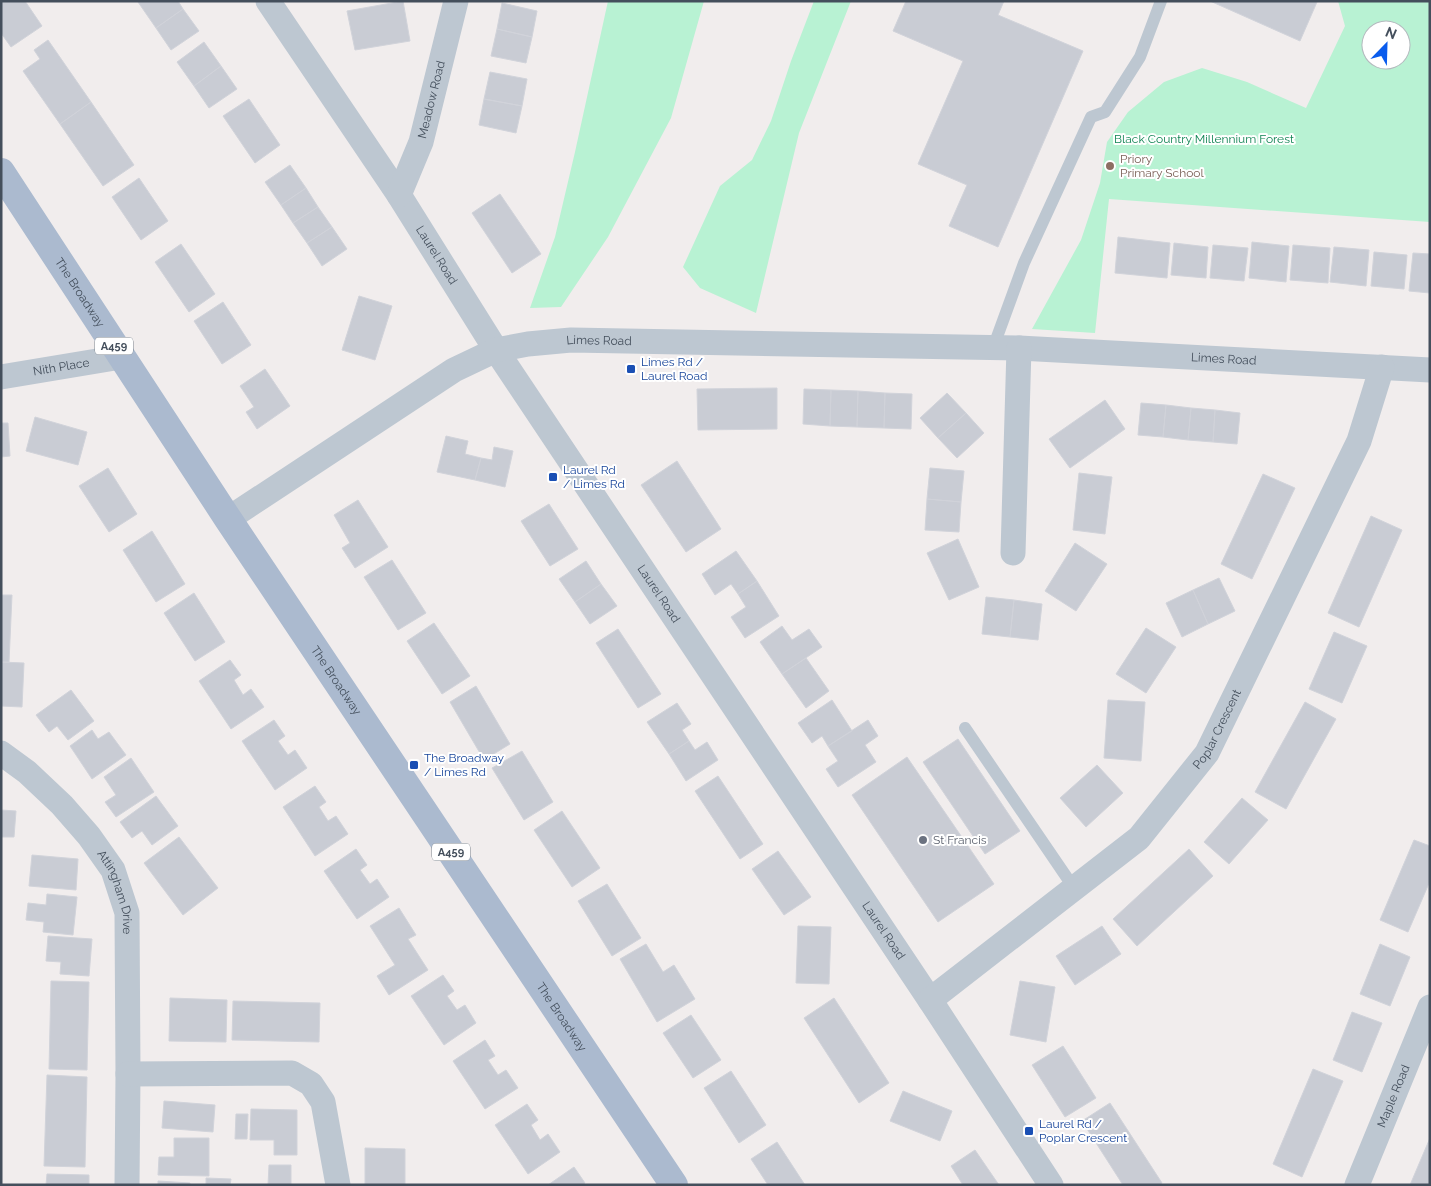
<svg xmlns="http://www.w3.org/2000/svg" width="1431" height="1186" font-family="Raleway,sans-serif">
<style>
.green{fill:#b8f2d3;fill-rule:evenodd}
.building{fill:#c9ccd4;stroke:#d1d3da}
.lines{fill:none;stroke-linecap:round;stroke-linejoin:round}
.lane{stroke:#bdc7d1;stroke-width:12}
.street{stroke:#bdc7d1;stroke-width:25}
.primary{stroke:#abbacf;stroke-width:28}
.education-dot{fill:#8d6e63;stroke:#fff;stroke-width:2}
.transit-dot{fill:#1a4fb4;stroke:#fff;stroke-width:2}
.worship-dot{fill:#6b7280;stroke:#fff;stroke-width:2}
.labels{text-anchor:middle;stroke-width:4;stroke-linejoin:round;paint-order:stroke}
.shield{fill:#fff;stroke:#7c848d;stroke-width:1}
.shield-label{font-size:11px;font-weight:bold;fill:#444f5c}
.street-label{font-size:12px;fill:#444f5c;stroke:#fff}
.park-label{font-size:12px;fill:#0f8352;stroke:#fff}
.education-label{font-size:12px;fill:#785e54;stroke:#fff;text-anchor:start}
.transit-label{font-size:12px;fill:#164399;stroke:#fff;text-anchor:start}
.worship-label{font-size:12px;fill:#5b616d;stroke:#fff;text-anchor:start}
</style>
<rect width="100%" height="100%" fill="#f1eded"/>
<!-- green -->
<path class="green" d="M608,1h96l-33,117 -63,119 -47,70 -31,1 25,-71 20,-85z
M814,1h37l-52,132 -43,180 -56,-25 -17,-21 37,-81 32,-26 19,-39 20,-60z
M1338,1h92v221l-321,-23 -14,134 -63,-4 49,-89 19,-57 7,-41 21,-30 36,-30 38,-14 45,14 59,26 39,-82zM1371,30h30v30h-30z"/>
<!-- building -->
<path class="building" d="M1,1h24l17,25 -31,21 -10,-14z
M140,1h38l5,8 -27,19 -18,-26z
M403,1l7,40 -55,9 -8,-39z
M906,1h98l-6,14 85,36 -85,196 -49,-21 18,-41 -49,-21 45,-103 -70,-30z
M1210,1h105l2,1 -17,39z
M502,3l35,8 -5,26 -35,-8z
M183,9l16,22 -28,19 -15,-22z
M497,29l35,8 -6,26 -35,-7z
M48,40l43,62 -31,22 -37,-53 17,-12 -6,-9z
M204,42l17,24 -27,20 -17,-24z
M221,66l16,23 -28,19 -15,-22z
M490,72l37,7 -5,27 -38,-7z
M249,99l31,46 -25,18 -32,-47z
M484,99l38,7 -6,27 -37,-8z
M91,102l43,63 -31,21 -43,-62z
M290,165l16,23 -25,17 -16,-23z
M139,178l29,43 -27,19 -29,-43z
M306,188l12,19 -25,16 -12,-18z
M500,194l41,60 -29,19 -40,-60z
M318,207l14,20 -25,16 -14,-20z
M332,227l15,22 -25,17 -15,-23z
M1118,237l52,6 -3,35 -52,-5z
M1252,242l37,4 -3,36 -37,-4z
M1174,243l34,4 -2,31 -35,-3z
M181,244l34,50 -26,18 -34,-50z
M1213,245l35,3 -4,33 -34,-3z
M1293,245l37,3 -2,35 -38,-3z
M1334,247l35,3 -3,36 -36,-4z
M1374,252l33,3 -3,34 -33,-3z
M1413,253l17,1v39l-21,-2z
M359,296l33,10 -17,54 -33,-10z
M223,302l28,43 -29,19 -28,-43z
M265,369l25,37 -33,23 -11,-17 8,-5 -14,-21z
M777,388v41l-79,1 -1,-41z
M804,389l27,1 -1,36 -27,-2z
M831,390l27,1 -1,36 -27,-1z
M858,391l27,2 -1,35 -27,-1z
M885,393l27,1 -1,35 -27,-1z
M947,393l19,20 -28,25 -18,-20z
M1105,400l20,29 -55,39 -21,-29z
M1141,403l25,2 -3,32 -25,-2z
M1166,405l25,3 -3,32 -25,-3z
M1191,408l24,2 -2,32 -25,-2z
M1215,410l25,3 -3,31 -24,-2z
M966,413l18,20 -27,25 -19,-20z
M35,417l52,15 -9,33 -52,-14z
M1,423h7l2,33 -9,1z
M446,436l22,5 -3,13 16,4 -6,22 -38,-8z
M494,447l19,4 -8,36 -30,-7 6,-22 11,2z
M677,461l44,68 -35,23 -45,-67z
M108,468l29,46 -28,18 -30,-46z
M930,468l34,3 -3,31 -34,-3z
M1079,473l33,4 -7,57 -32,-4z
M1263,474l32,14 -43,91 -31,-15z
M927,499l34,3 -2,30 -34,-2z
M358,500l30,47 -33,21 -13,-20 8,-5 -16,-28z
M549,504l29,45 -28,17 -29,-45z
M1371,516l31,14 -43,97 -31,-14z
M152,531l33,53 -29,18 -33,-52z
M958,539l21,48 -30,13 -22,-47z
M1075,543l32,21 -31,47 -31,-20z
M736,551l21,30 -19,13 -7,-10 -16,11 -13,-21z
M392,560l34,53 -28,17 -34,-53z
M586,561l15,23 -26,18 -16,-23z
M1219,578l16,33 -27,13 -15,-34z
M757,581l22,35 -34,22 -14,-21 15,-10 -8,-13z
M601,584l16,22 -27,18 -15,-22z
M1193,590l15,34 -26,13 -16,-34z
M194,593l31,49 -30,19 -31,-48z
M1,595h11l-3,67h-8z
M986,597l28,3 -4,37 -28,-3z
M1014,600l28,4 -4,36 -28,-3z
M434,623l36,53 -28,18 -35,-53z
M782,626l10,14 17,-11 13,18 -40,27 -22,-32z
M1146,628l30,19 -30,46 -30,-19z
M618,629l43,65 -23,14 -42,-65z
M1334,632l33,14 -25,57 -33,-14z
M806,658l23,33 -23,17 -24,-34z
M230,660l11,15 -7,5 9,15 8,-6 13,18 -33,22 -32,-48z
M1,662l23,1 -2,44 -21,-1z
M476,686l34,58 -26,16 -34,-58z
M71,690l23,31 -26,19 -11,-14 -8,6 -13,-17z
M832,700l20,31 -24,15 -6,-10 -10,7 -14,-20z
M1108,700l37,2 -4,59 -37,-3z
M1305,702l31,17 -50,90 -31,-17z
M677,703l14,21 -9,6 7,11 -20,13 -22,-32z
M274,720l11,16 -7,5 10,14 7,-5 12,18 -32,22 -33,-49z
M868,720l10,16 -13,9 11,17 -38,25 -12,-18 12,-8 -10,-15z
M92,730l6,9 11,-7 17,23 -34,24 -22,-33z
M958,739l62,92 -35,23 -62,-92z
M689,741l6,9 12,-8 11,18 -32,21 -17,-27z
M522,751l31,51 -29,18 -32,-52z
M907,757l87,127 -56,38 -86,-127z
M131,758l23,34 -38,25 -11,-15 11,-7 -12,-18z
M1097,765l26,28 -37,34 -26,-29z
M718,776l45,68 -23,15 -45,-68z
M315,786l11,16 -7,5 9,14 8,-5 12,18 -33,22 -32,-49z
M156,796l22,30 -26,19 -10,-14 -10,7 -12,-16z
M1242,798l26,22 -39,44 -25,-22z
M1,810l15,1 -2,26h-13z
M562,811l38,57 -28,19 -38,-57z
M179,837l39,51 -35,27 -39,-52z
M1414,840l16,6v35l-22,51 -28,-12z
M356,849l11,16 -7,5 10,14 7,-5 12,18 -32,22 -33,-48z
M1189,849l24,27 -76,70 -24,-27z
M778,851l33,46 -27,18 -32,-46z
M32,855l46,4 -2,31 -47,-4z
M607,884l34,54 -29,18 -34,-55z
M47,894l30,3 -4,38 -30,-3 1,-10 -18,-2 2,-17 18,2z
M399,908l17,27 -8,4 20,31 -39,25 -12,-19 18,-11 -25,-39z
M798,926l33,1 -2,57 -33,-1z
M1102,926l19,28 -46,31 -19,-29z
M48,936l44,3 -3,37 -29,-2 1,-12 -15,-1z
M646,944l17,28 11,-7 21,34 -38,23 -37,-63z
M1380,944l30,13 -20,49 -30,-12z
M443,975l11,16 -7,5 10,14 8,-5 11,18 -32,22 -33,-49z
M51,981l38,1 -2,88 -38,-1z
M1020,981l35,6 -9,55 -36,-7z
M170,998l57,2 -1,42 -57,-1z
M834,998l55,85 -30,20 -55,-85z
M233,1001l87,2 -1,39 -87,-2z
M1352,1012l30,11 -20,49 -29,-12z
M691,1015l30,45 -28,18 -30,-45z
M485,1040l10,16 -7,4 10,15 8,-5 12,18 -33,21 -32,-48z
M1063,1046l33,52 -31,19 -33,-52z
M1313,1069l30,12 -41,96 -29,-13z
M731,1071l35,54 -27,18 -35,-55z
M47,1075l40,2 -2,90 -41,-1z
M903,1091l49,20 -12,30 -50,-20z
M164,1101l51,4 -2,27 -51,-4z
M1110,1103l52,80 -3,2h-36l-41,-64z
M527,1104l11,16 -7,5 9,15 8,-6 12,18 -32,22 -33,-49z
M251,1109l46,1v45h-23v-15h-24z
M236,1114h12l-1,25h-12z
M174,1138h35v38l-51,-1 1,-18h15z
M1430,1138v47h-20z
M777,1142l28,43h-37l-17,-26z
M365,1148l40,1v36h-40z
M975,1150l24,35h-36l-12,-19z
M269,1165h22v20h-23z
M574,1167l11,16 -2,2h-35z
M47,1174l42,1v10h-43z
M206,1178l25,1 -1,6h-24z
M158,1181l32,2v2h-32z"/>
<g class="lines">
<!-- lane -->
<path class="lane" d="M993,348l31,-85 67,-146 14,-5 35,-55 21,-56
M965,728l109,160"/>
<!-- street -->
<g class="street">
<path id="s1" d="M268,1l131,194 97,155 434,650 121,185"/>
<path id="s2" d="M399,195l22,-53 35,-141"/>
<path id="s3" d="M1,377l120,-20"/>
<path id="s4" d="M228,519l226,-149 42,-20 32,-6 43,-4 448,8 411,22"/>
<path d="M1013,553l6,-205"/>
<path id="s5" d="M1,753l26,19 35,33 27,31 24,34 14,43 1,161 -1,111"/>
<path id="s6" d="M930,1000l209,-162 68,-85 152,-312 23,-74"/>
<path d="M128,1074l164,-1 19,11 12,18 15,83"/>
<path id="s7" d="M1357,1185l73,-178"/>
</g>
<!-- primary -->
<path class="primary" id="s8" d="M1,172l227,347 446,666"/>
</g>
<!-- markers -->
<circle class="education-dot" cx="1110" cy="166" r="5"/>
<g class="transit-dot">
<rect x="626" y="364" width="10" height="10" rx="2.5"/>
<rect x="548" y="472" width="10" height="10" rx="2.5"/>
<rect x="409" y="760" width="10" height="10" rx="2.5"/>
<rect x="1024" y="1126" width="10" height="10" rx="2.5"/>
</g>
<circle class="worship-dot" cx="923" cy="840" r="5"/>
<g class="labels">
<!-- shield labels -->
<g class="shield">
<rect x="95" y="337.5" width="38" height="17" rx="4"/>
<rect x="432" y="843.5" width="38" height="17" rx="4"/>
</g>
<g class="shield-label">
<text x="114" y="350">A459</text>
<text x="451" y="856">A459</text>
</g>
<!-- street labels -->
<g class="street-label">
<text dy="4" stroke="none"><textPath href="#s2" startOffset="101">Meadow Road</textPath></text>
<text dy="4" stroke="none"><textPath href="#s1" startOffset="305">Laurel Road</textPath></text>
<text dy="4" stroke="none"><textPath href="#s8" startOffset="144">The Broadway</textPath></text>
<text dy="4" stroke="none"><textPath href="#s4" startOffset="421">Limes Road</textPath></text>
<text dy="4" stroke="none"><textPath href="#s4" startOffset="1046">Limes Road</textPath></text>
<text dy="4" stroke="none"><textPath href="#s3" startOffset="61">Nith Place</textPath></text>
<text dy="4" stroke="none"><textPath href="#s1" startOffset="710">Laurel Road</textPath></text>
<text dy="4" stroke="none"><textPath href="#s8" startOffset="609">The Broadway</textPath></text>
<text dy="4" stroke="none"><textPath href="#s6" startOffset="399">Poplar Crescent</textPath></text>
<text dy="4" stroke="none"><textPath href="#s5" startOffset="185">Attingham Drive</textPath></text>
<text dy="4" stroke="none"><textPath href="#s1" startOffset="1115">Laurel Road</textPath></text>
<text dy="4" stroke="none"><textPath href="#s8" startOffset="1014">The Broadway</textPath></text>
<text dy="4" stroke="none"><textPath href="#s7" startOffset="96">Maple Road</textPath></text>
</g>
<!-- park labels -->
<g class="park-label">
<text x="1204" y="143">Black Country Millennium Forest</text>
</g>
<!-- education labels -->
<g class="education-label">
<text x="1120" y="163">Priory<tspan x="1120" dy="14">Primary School</tspan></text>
</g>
<!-- transit labels -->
<g class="transit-label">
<text x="641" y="366">Limes Rd /<tspan x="641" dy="14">Laurel Road</tspan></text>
<text x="563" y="474">Laurel Rd<tspan x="563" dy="14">/ Limes Rd</tspan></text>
<text x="424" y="762">The Broadway<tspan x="424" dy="14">/ Limes Rd</tspan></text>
<text x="1039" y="1128">Laurel Rd /<tspan x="1039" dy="14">Poplar Crescent</tspan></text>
</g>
<!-- worship labels -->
<g class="worship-label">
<text x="933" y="844">St Francis</text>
</g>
</g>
<!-- border -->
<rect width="1431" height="1186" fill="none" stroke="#444f5c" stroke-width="5"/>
<!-- north arrow -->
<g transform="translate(1386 45) rotate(23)"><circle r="24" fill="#ffffff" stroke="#b4b9be"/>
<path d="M0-4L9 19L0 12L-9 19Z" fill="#0a5ced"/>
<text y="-8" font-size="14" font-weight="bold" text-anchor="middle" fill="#444f5c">N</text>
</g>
</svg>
